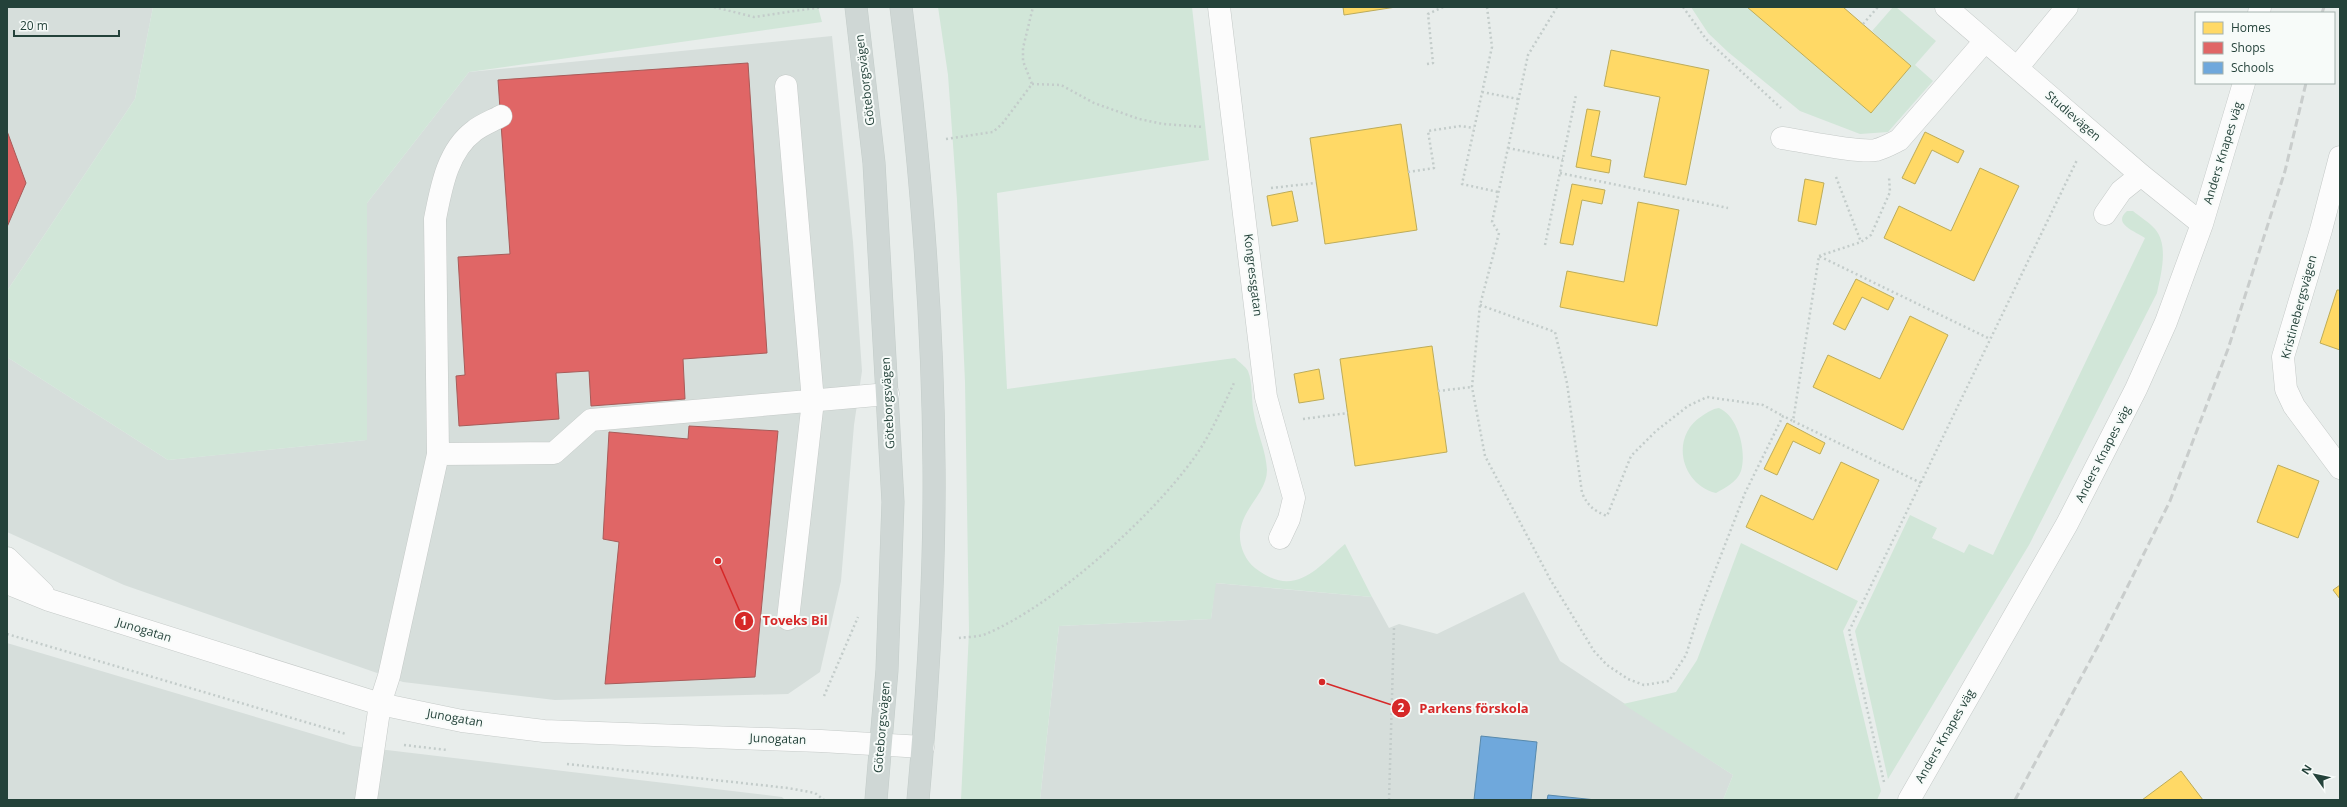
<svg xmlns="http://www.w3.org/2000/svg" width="2347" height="807" font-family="'Open Sans',sans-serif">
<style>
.built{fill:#d6dedb}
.green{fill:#d1e6d8}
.homes{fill:#ffd966;stroke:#bdac59}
.shops{fill:#e06666;stroke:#a85b59}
.schools{fill:#6fa8dc;stroke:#5889ab}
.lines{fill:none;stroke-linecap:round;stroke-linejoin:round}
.minor-casing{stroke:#c5cac8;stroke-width:23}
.major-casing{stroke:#c3ccc9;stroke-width:23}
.path{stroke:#c3ccca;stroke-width:2.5;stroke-dasharray:2 3;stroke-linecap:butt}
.minor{stroke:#fcfcfc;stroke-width:22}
.major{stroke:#cfd7d5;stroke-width:22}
.rail{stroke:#c9cdcc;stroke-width:3;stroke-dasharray:8 4;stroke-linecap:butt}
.labels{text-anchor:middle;stroke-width:4;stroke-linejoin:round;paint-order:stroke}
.street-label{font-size:12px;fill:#24423a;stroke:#f7fbf9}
.leader{fill:none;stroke:#d62828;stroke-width:1.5}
.callout-dot{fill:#d62828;stroke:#f7fbf9;stroke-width:1.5}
.mark-label{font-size:12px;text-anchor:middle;font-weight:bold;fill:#fff}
.callout-label{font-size:13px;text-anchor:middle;font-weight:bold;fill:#d62828;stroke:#f7fbf9;stroke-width:4;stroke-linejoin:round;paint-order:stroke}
</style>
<rect width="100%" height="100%" fill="#e8edeb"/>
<!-- built -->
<path class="built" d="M7,7h146l-18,92 -128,192z
M832,36l21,206 9,129 -8,54 -13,156 -21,91 -32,22 -233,6 -152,-18 -279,-97 -117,-53v-175l161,103 198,-20 1,-237 102,-131z
M1215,583l157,14 17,31 10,-4 38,10 87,-42 36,69 173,114 -10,25h-683l19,-174 152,-7z
M7,643l346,103 429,51 3,3h-778z"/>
<!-- green -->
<path class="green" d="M153,7h665l4,15 -353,50 -102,131v237l-199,20 -161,-103v-66l128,-192z
M938,7h254l17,153 -212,33 10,196 228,-31c4,4 11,9 13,13 5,12 3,30 6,43 3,19 12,36 13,56 0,23 -25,38 -27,63 -1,13 5,27 15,35 40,31 61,1 90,-24l27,53 -156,-14 -5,36 -152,7 -19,174h-79l8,-169 -4,-249 -8,-182 -9,-125z
M1691,7h56l124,106 40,-47 -39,-35 21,-24h3l40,34 -21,24 18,16 -45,51 -28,2 -60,-23 -72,-59 -20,-19z
M2127,211h6c7,6 16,11 22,18 14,16 6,45 2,64l-128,252 -141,234 -33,-148 55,-116 27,13 -5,10 32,15 5,-9 24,11 152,-317c-10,-7 -33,-14 -18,-27z
M1719,408c19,8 28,43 22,63 -4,11 -16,17 -25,22 -36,-9 -46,-57 -14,-77 6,-4 10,-7 17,-8z
M1741,543l117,58 -15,30 38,160 -4,9h-154l10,-25 -110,-71 53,-12 21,-32z"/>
<!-- homes -->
<path class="homes" d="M1343,7h53l-52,8z
M1747,7h96l68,59 -40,47z
M1611,50l98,20 -23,115 -42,-8 16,-80 -56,-11z
M1587,109l13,2 -9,45 20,4 -2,13 -33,-6z
M1401,124l16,106 -92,14 -15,-106z
M1925,132l39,19 -6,12 -26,-13 -17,34 -13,-6z
M1980,168l39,18 -45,95 -90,-43 15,-32 52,25z
M1805,179l19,4 -8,42 -18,-4z
M1572,184l33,6 -3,14 -20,-4 -9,45 -13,-2z
M1292,191l6,30 -26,5 -5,-30z
M1638,202l41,8 -22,116 -97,-19 7,-36 57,11z
M1856,279l38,19 -6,12 -26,-13 -17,33 -12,-6z
M2337,290h3v60l-20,-7z
M1910,316l38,19 -45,95 -90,-43 15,-32 52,24z
M1432,346l15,106 -92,14 -15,-107z
M1319,369l5,30 -25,4 -5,-29z
M1787,423l38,20 -5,11 -27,-13 -16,34 -13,-6z
M1841,462l38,18 -42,90 -91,-43 15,-32 52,25z
M2278,465l41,16 -21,57 -41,-16z
M2340,585v14l-7,-9z
M2181,771l22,29h-61z"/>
<!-- shops -->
<path class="shops" d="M748,63l19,290 -84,6 2,40 -94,7 -2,-35 -33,2 3,46 -100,7 -3,-50 9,-1 -7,-118 52,-3 -12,-174z
M7,131l19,52 -19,44z
M689,426l89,5 -23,246 -150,7 14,-142 -16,-3 6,-107 79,7z"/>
<!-- schools -->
<path class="schools" d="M1481,736l56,6 -6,58h-57z
M1548,795l48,5h-49z"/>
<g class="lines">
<!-- minor casing -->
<g class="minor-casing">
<path id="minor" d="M1219,7l47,390 28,101 -5,21 -9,19
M1946,7l195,168 61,49
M2259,13l1,-6
M2017,68l50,-61
M786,86l27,315 -25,218
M1782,138c22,3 75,15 94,12 8,-2 15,-6 23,-10l86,-99
M2340,157l-19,73 -38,127 3,32 8,17 46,62
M2105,214l16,-23 20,-16
M438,454l116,-1 37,-33 297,-26
M7,558l36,35
M7,583l42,17 331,104 82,17 82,10 277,10 102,6
M366,800l14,-96 9,-28 49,-222 -3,-235c6,-30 12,-68 39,-88 7,-6 18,-10 27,-15
M1909,800l158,-276 69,-135 30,-67 36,-98 42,-141"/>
</g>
<!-- major casing -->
<g class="major-casing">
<path id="major" d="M856,7l18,156 19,339 -6,168 -11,130
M901,7c19,152 32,305 33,458 1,111 -6,224 -16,335"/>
</g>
<!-- path -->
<path class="path" d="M714,7l40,10 68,-10
M1487,7l5,40 -30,137 36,8
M1557,7l-29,48 -36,167 7,11 -19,72 -8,82 13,69 65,123 44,72 13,14 21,14 16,6 25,-4 17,-26 15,-48 44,-114 38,-77 10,5
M1683,7l23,32 75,69
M1863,24l15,-17
M1427,64l6,-1 -5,-49 15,-7
M1032,84l29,1 33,18 45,16 24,5 40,3
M1482,92l36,7
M946,139l47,-7 9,-8 30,-40 -9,-23v-13l10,-41
M1508,148l55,11
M1408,172l26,-4 -6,-37 33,-5 13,2
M1560,173l168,35
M1836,177l25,65
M1271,188l45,-5
M1545,245l31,-150
M1819,256l42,-14 10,-7 19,-43 -1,-15
M1480,305l75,27 12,51 15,110c6,13 12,18 25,23l24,-60 25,-25 32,-25 19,-9 56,8 20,11
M1438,391l34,-4
M1303,419l45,-6
M1921,483l-128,-62 26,-165 171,83
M7,634l339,100
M959,638c8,-1 19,-1 27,-4 68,-29 164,-115 208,-176 16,-22 28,-50 40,-75
M824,696l34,-79
M404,745l43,5
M567,764l221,24 27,5 9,7
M1884,782l-35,-151 228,-471
M1389,800l5,-172"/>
<!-- minor -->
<use href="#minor" class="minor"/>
<!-- major -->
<use href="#major" class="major"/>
<!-- rail -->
<path class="rail" d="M2322,13l2,-6
M2015,800l83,-154 72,-145 58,-152 57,-178 21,-88"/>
</g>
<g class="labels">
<!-- street labels -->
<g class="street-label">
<text transform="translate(865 80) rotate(-97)" y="4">Göteborgsvägen</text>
<text transform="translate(2073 116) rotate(41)" y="4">Studievägen</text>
<text transform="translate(2223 153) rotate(-73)" y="4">Anders Knapes väg</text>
<text transform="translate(1253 275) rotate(83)" y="4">Kongressgatan</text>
<text transform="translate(2299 307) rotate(-75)" y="4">Kristinebergsvägen</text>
<text transform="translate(888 403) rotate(-93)" y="4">Göteborgsvägen</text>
<text transform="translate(2103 454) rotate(-63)" y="4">Anders Knapes väg</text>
<text transform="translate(144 630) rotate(17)" y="4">Junogatan</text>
<text transform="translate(455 718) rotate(10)" y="4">Junogatan</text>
<text transform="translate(882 727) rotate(-85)" y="4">Göteborgsvägen</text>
<text transform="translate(1945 736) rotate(-60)" y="4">Anders Knapes väg</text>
<text transform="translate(778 739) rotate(2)" y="4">Junogatan</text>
</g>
</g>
<!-- callouts -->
<path class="leader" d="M718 561L744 621M1322 682L1401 708"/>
<g class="callout-dot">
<circle cx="718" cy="561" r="4"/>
<circle cx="1322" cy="682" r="4"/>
<circle cx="744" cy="621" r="10"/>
<circle cx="1401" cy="708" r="10"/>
</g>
<g class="mark-label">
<text x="744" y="625">1</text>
<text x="1401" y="712">2</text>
</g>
<g class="callout-label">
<text x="795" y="625">Toveks Bil</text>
<text x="1474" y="713">Parkens förskola</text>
</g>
<!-- border -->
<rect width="2347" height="807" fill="none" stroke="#24423a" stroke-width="16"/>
<!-- legend -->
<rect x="2195" y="12" width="140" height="72" fill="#f7fbf9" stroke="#a3b1ad"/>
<rect x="2203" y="22" width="20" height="12" fill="#ffd966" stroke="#a3b1ad"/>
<text x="2231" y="32" font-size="12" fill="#24423a">Homes</text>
<rect x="2203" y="42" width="20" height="12" fill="#e06666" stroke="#a3b1ad"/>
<text x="2231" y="52" font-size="12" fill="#24423a">Shops</text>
<rect x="2203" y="62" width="20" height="12" fill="#6fa8dc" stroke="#a3b1ad"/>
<text x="2231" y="72" font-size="12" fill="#24423a">Schools</text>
<!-- north arrow -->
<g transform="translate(2315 775) rotate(303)" stroke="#f7fbf9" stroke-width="3" paint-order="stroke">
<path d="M0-3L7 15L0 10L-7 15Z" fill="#24423a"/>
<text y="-6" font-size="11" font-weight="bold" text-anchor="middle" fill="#24423a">N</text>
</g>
<!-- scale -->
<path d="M14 30v6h105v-6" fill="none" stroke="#24423a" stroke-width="2"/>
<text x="20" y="30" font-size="12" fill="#24423a" stroke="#f7fbf9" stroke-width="3" paint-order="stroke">20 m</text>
</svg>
